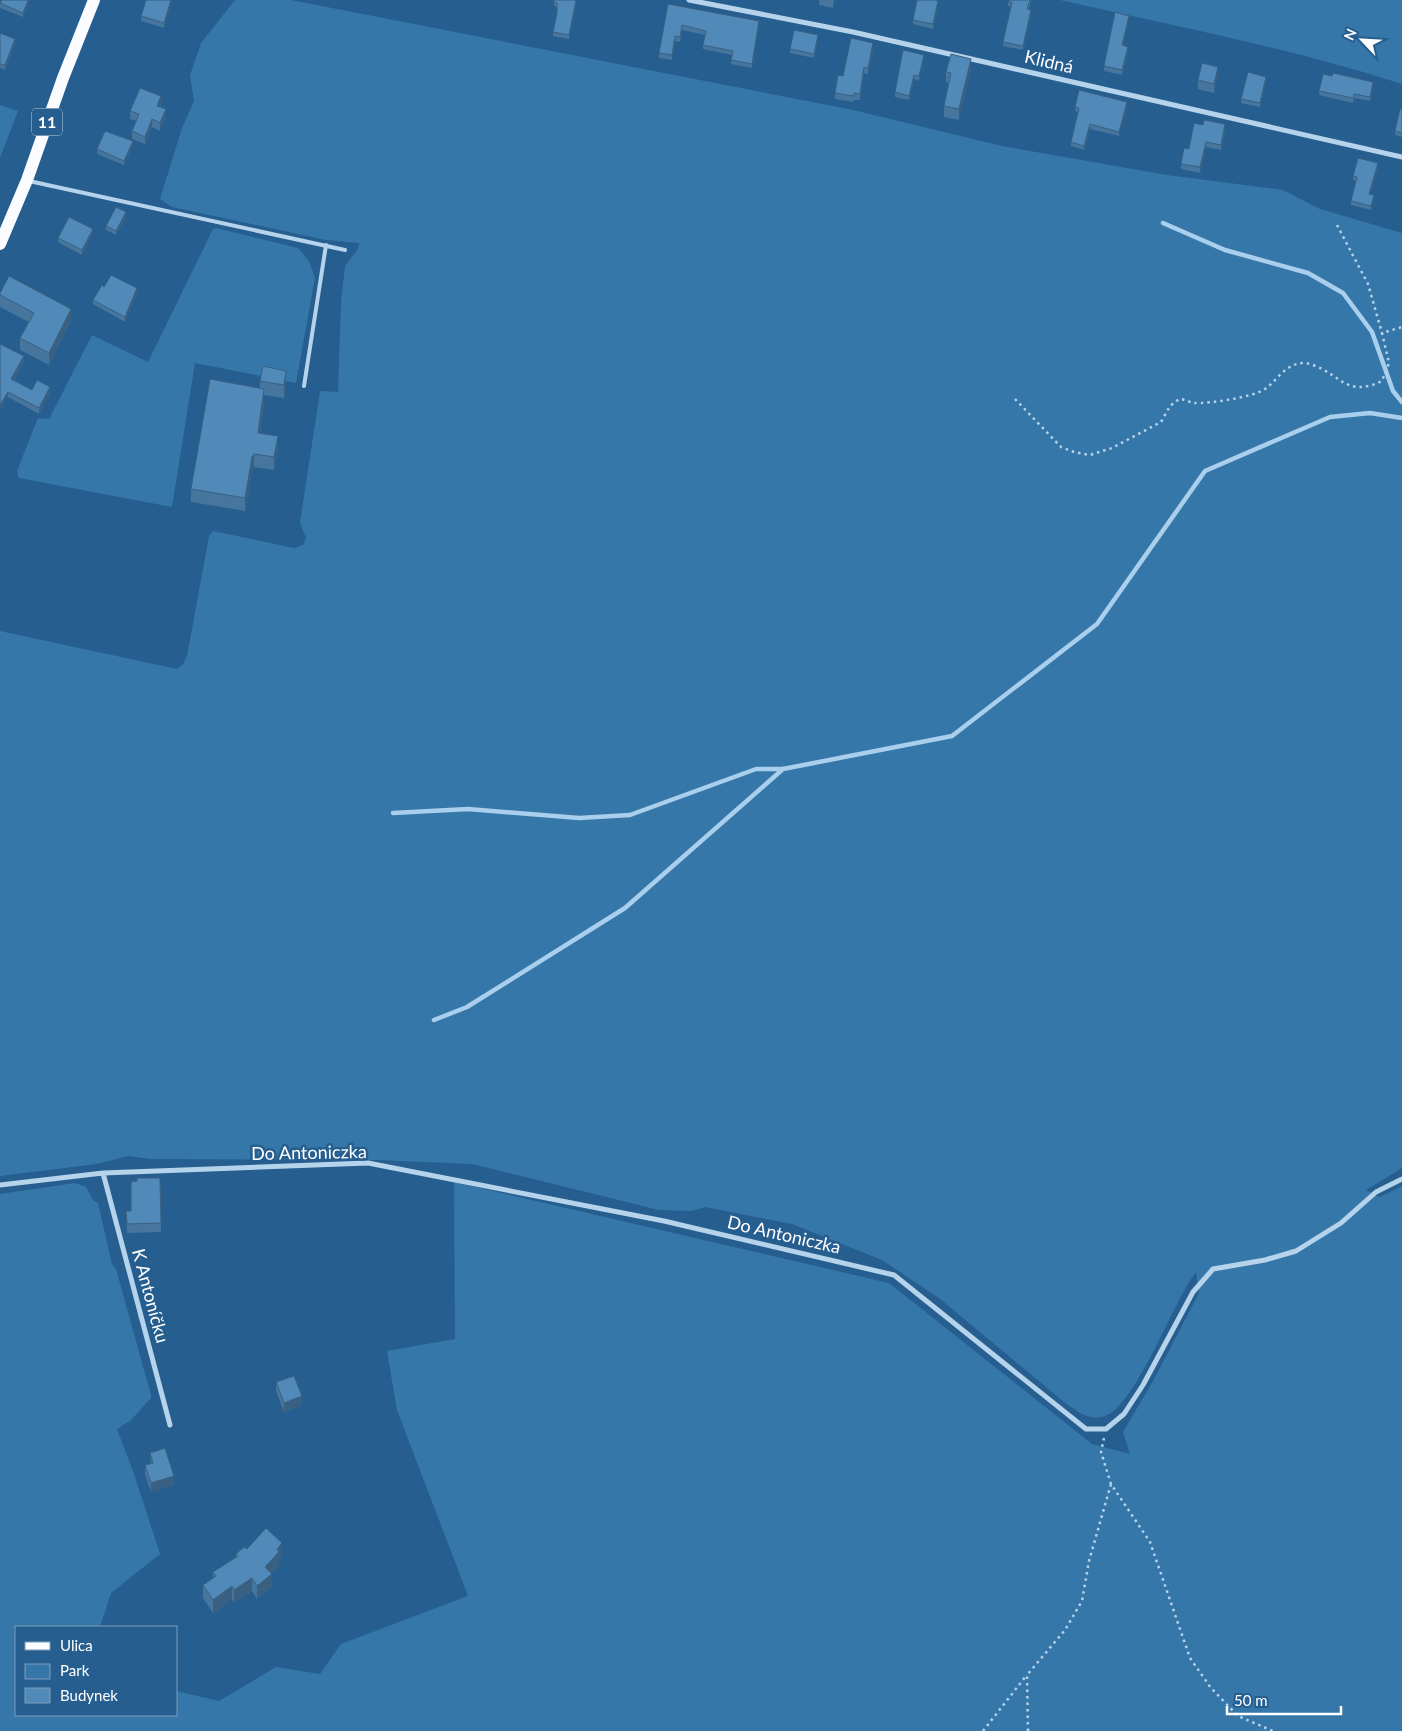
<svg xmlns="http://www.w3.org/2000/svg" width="1402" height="1731" font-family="Lato,sans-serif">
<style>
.green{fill:#3677aa}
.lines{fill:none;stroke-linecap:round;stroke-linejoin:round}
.stream{stroke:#a9cfec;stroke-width:4.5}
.path{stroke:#b5d3eb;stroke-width:2.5;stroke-dasharray:2.5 4;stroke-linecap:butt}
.service{stroke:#b5d3eb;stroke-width:4}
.minor{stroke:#b5d3eb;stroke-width:5}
.primary{stroke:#fafcff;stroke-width:12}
.wall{fill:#46769e}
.shaded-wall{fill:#396081}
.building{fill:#5189b8;stroke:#396081}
.labels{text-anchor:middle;stroke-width:5;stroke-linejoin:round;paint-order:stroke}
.shield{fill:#255e8f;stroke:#becfdd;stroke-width:1}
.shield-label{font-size:16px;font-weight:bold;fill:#fff}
.street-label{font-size:18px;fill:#fff;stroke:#255e8f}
</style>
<rect width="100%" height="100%" fill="#255e8f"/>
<!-- green -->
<path class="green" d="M235,0h56l562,110 149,36 165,29 116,15 37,19 82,24v935l-36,22 14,7 22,-11v545h-1402v-537l75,-11 11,4 7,13 5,3 14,61 4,5 35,126v3l-21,23 -13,8 16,42 27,83 -49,39 -11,34h-84v88h160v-24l43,10 57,-34 44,7 21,-30 127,-48 -71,-186 -10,-59 68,-12 -1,-157 435,101 203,161 38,10 -7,-22 30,-51 46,-88 -3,-21c-22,27 -62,140 -94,145 -16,3 -26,-7 -38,-15l-125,-104 -57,-38 -90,-36 -87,-17 -13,4 -33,-1 -187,-46 -95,-4 -227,-1 -22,-3 -31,8 -97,12v-545l177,38 6,-5 4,-8 22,-120 4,-5 81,17 9,-3 3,-7 -6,-15 20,-132 18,1 3,-90 4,-36 13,-17 1,-6 -33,-3 -154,-33 -12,-8 22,-71 12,-27 -4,-26 11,-32z
M1060,0h342v84c-112,-36 -228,-58 -342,-84z
M0,105l18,6 -18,47z
M216,228l82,20 11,13 6,17 -19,105 -101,-20 -23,144 -153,-29 -2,-7 21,-53 11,1 43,-84 56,27 65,-133z"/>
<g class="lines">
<!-- stream -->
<path class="stream" d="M1163,223l62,27 83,23 35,20 29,39 21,59 9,11
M393,813l75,-4 111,9 51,-3 126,-46h27l169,-33 145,-112 108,-153 125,-54 40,-4 32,5
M434,1020l33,-13 158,-99 158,-139"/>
<!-- path -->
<path class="path" d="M1337,225l31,59 14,49
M1015,399l46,48 13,5 16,3 22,-7 49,-26 9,-16 9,-7c5,0 10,3 15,4 14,1 60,-6 71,-14 13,-9 19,-24 37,-26 3,-1 7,1 11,2 28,10 34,33 69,16l7,-18 -7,-30 20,-6
M1104,1438l-3,14 10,32 39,58 40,116 21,30 27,28 35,15
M983,1731l43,-55
M1028,1731l-1,-56 38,-45 17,-29 7,-40 22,-77"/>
<!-- service -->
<path class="service" d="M29,181l316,69
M304,386l22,-141"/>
<!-- minor -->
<path class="minor" d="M689,0l164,32 549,125
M103,1173l67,252
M0,1185l103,-12 265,-10 296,58 230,54 192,154h20l18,-15 19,-29 50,-93 20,-23 52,-9 31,-9 45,-28 35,-31 26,-13"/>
<!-- primary -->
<path class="primary" d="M0,244l27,-64 36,-102 31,-78"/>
</g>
<!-- wall -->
<path class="wall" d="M2,0h28l-7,17 -23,-9v-5z
M172,0l-8,28 -23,-7v-5z
M577,0l-8,39 -16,-3v-4l4,-19v-6l-3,-1v-4z
M819,0h15l-1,8 -14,-3z
M1031,0l-2,9 2,5 -8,36 -20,-4v-4l8,-35 -3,-1v-4z
M668,4l91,22 -7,42 -21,-4 1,-9 -29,-6v-4l2,-10 -23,-5 -2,12 -5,-1 -3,19 -13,-2v-5z
M938,5l-5,24 -20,-5v-4z
M1129,20l-6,26 5,5 -6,24 -18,-4v-5z
M0,33l15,10 -10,27 -5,-2z
M818,39l-4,19 -24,-5v-4z
M873,49l-5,25 -4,-1 -4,27h-6l-1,2 -18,-3v-6l8,-17z
M924,59l-5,22 -5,-2 -5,21 -14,-3v-5z
M971,69l-12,51 -15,-3v-11l5,-23 -3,-1v-10z
M1218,75l-4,18 -16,-4v-9z
M1266,81l-6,26 -19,-4v-4z
M1373,87l-3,14 -16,-3 -1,5 -34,-8v-4z
M161,104l-1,3 6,10 -6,14 -8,-4 -7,17 -13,-5v-8l5,-10 -7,-2v-8z
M1075,107h52l-8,29 -29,-7 -6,21 -13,-4v-4l7,-30 -3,-1z
M1402,109v28l-7,-2v-4z
M1225,130l-4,20 -15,-3 -6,26 -19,-4v-5l8,-15z
M133,145l-9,20 -27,-11v-5z
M1378,168l-8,26 4,5 -3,11 -20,-5v-4l5,-20 -3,-1v-4z
M126,217l-10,18 -10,-5v-4z
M93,233l-11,22 -24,-13v-4z
M104,287l33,6 -12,29 -32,-18v-4z
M0,293l71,27 -22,45 -29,-15v-12l9,-16 -29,-15z
M0,344l24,18 -10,18 18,10 18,3 -11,21 -31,-17 -8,13z
M260,381l26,3 -2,14 -20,-3v7l-4,31 18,16 -4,21 -20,-3 -2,3 -7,41 -54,-9v-13l69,-101z
M160,1178l1,54 -34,1 -1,-22h5l6,-30z
M276,1382l26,23 -18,7 -8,-21z
M150,1453l24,32 -23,7 -6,-18v-9l6,-2z
M247,1549l35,7 -3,3v6l-8,9 1,13 -15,12 -5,-8 -18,12 -2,-4 -19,14 -10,-15v-13l10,-7v-6l23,-15v-3z"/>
<!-- shaded-wall -->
<path class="shaded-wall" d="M28,0h2l-7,17v-4z
M171,0h1v1l-8,27v-5z
M576,0h1l-8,39v-4z
M938,1v4l-5,24v-5z
M1031,10v4l-8,36v-4z
M1129,16v4l-7,30v-5z
M759,21v5l-7,42v-4z
M818,35v4l-4,19v-4z
M675,36v5l-3,19v-5z
M15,39v4l-10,27v-5z
M873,43v6l-5,25v-6z
M1128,47v4l-6,24v-5z
M924,55v4l-5,22v-5z
M971,59v10l-12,51v-11z
M864,67v6l-4,27v-6z
M1218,67v8l-4,18v-9z
M914,75v4l-5,21v-4z
M1266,77v4l-6,26v-4z
M1373,82v5l-3,14v-4z
M161,96v8l-4,10v-8z
M1127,102v5l-8,29v-4z
M166,109v8l-6,14v-8z
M152,119v8l-7,17v-7z
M1090,124v5l-6,21v-4z
M1225,124v6l-4,20v-5z
M133,141v4l-9,20v-4z
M1206,142v5l-6,26v-6z
M1378,163v5l-9,30v-4z
M1374,195v4l-3,11v-4z
M126,212v5l-10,18v-4z
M93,229v4l-11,22v-5z
M137,288v5l-12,29v-5z
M71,309v11l-22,45v-12z
M24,356v6l-13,23v-6z
M286,371v13l-2,14v-13z
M50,387v6l-11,21v-6z
M264,389v13l-6,44v-13z
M8,392v5l-8,13v-5z
M278,436v13l-4,21v-13z
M254,454v13l-2,3 -7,41v-13l7,-41z
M302,1396v9l-18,7v-9z
M174,1476v9l-23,7v-9z
M282,1543v13l-3,3v6l-9,10 2,-1v13l-15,12v-13l8,-19 12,-18z
M252,1578v13l-18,12v-13z
M232,1586v13l-19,14v-13z"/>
<!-- building -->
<path class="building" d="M2,0h26l-5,13 -23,-10z
M146,0h25l-7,23 -23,-7z
M554,0h22l-7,35 -16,-3 4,-19v-10l-3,-1z
M917,0h17l4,1 -5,23 -20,-4z
M1009,0h21l-3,9 4,1 -8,36 -20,-4 9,-40h-4z
M668,4l91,17 -7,43 -21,-4 2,-9 -30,-6 3,-14 -24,-6 -2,12 -5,-1 -3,19 -13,-2z
M1115,12l14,4 -7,29 6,2 -6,23 -18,-4z
M794,30l24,5 -4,19 -24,-5z
M0,33l15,6 -10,26 -5,-1z
M851,38l22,5 -5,25 -4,-1 -4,27 -6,-1 -1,3 -18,-3 3,-18 5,1z
M903,50l21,5 -5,21 -5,-1 -5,21 -14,-4z
M951,54l20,5 -12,50 -15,-3 7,-33 -5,-1z
M1202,63l16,4 -4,17 -16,-4z
M1248,72l18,5 -6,26 -19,-4z
M1333,73l40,9 -3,15 -16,-3 -1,4 -34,-7 4,-17 9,2z
M140,88l21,8 -4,10 9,3 -6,14 -8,-4 -7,18 -13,-6 7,-17 -9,-3z
M1079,90l48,12 -8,30 -29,-8 -6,22 -13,-4 8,-34 -4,-1z
M1400,109h2v24l-7,-2z
M1204,120l21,4 -4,21 -15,-3 -6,25 -19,-3 3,-16 5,1 5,-26 9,2z
M105,131l28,10 -9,20 -27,-12z
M1358,158l20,5 -9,31 5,1 -3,11 -20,-5 6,-24 -4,-1z
M116,207l10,5 -10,19 -10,-5z
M69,217l24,12 -11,21 -24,-12z
M111,275l26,13 -12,29 -32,-17 9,-15 2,2z
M9,276l62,33 -22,44 -29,-15 14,-25 -34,-18v-2z
M0,344l24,12 -13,23 21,11 5,-10 13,7 -11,21 -31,-16 -8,13z
M263,366l23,5 -2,14 -24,-4z
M210,379l54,10 -6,44 20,3 -4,21 -20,-3 -2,3 -7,41 -54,-9z
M137,1178h23l1,45 -34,1 -1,-13h5v-29l6,-1z
M294,1376l8,20 -18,7 -8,-21z
M165,1448l9,28 -23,7 -6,-18 8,-2 -3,-10z
M266,1528l16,15 -5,6 2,3 -14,15 7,7 -15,12 -5,-8 -18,12 -2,-4 -19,14 -10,-15 13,-9 -3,-4 25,-16 -2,-2 8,-7 3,2z"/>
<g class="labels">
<!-- shield labels -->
<rect class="shield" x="32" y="108.5" width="30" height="27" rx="4"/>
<g class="shield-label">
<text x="47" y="128">11</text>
</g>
<!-- street labels -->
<g class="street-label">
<text transform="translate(1049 62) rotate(13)" y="6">Klidná</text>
<text transform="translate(309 1153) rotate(-1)" y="6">Do Antoniczka</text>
<text transform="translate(784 1235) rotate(13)" y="6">Do Antoniczka</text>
<text transform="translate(150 1296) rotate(75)" y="6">K Antoníčku</text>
</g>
</g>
<!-- legend -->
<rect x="15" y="1626" width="162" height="90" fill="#255e8f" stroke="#7c9ebc"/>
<rect x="25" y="1642" width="25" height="8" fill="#fafcff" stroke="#7c9ebc"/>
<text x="60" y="1651" font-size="15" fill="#ffffff">Ulica</text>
<rect x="25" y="1664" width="25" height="15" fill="#3677aa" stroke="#7c9ebc"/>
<text x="60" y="1676" font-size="15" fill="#ffffff">Park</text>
<rect x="25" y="1688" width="25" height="15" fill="#5189b8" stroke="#7c9ebc"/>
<text x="60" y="1701" font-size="15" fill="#ffffff">Budynek</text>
<!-- north arrow -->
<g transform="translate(1362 40) rotate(295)" stroke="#255e8f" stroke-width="4" paint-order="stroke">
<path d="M0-4L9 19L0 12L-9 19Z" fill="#ffffff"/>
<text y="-8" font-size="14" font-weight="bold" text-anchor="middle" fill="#ffffff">N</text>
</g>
<!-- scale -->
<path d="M1227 1706v8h114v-8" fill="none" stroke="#ffffff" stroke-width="2.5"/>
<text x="1234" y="1706" font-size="15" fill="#ffffff" stroke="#255e8f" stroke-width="4" paint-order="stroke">50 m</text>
</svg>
